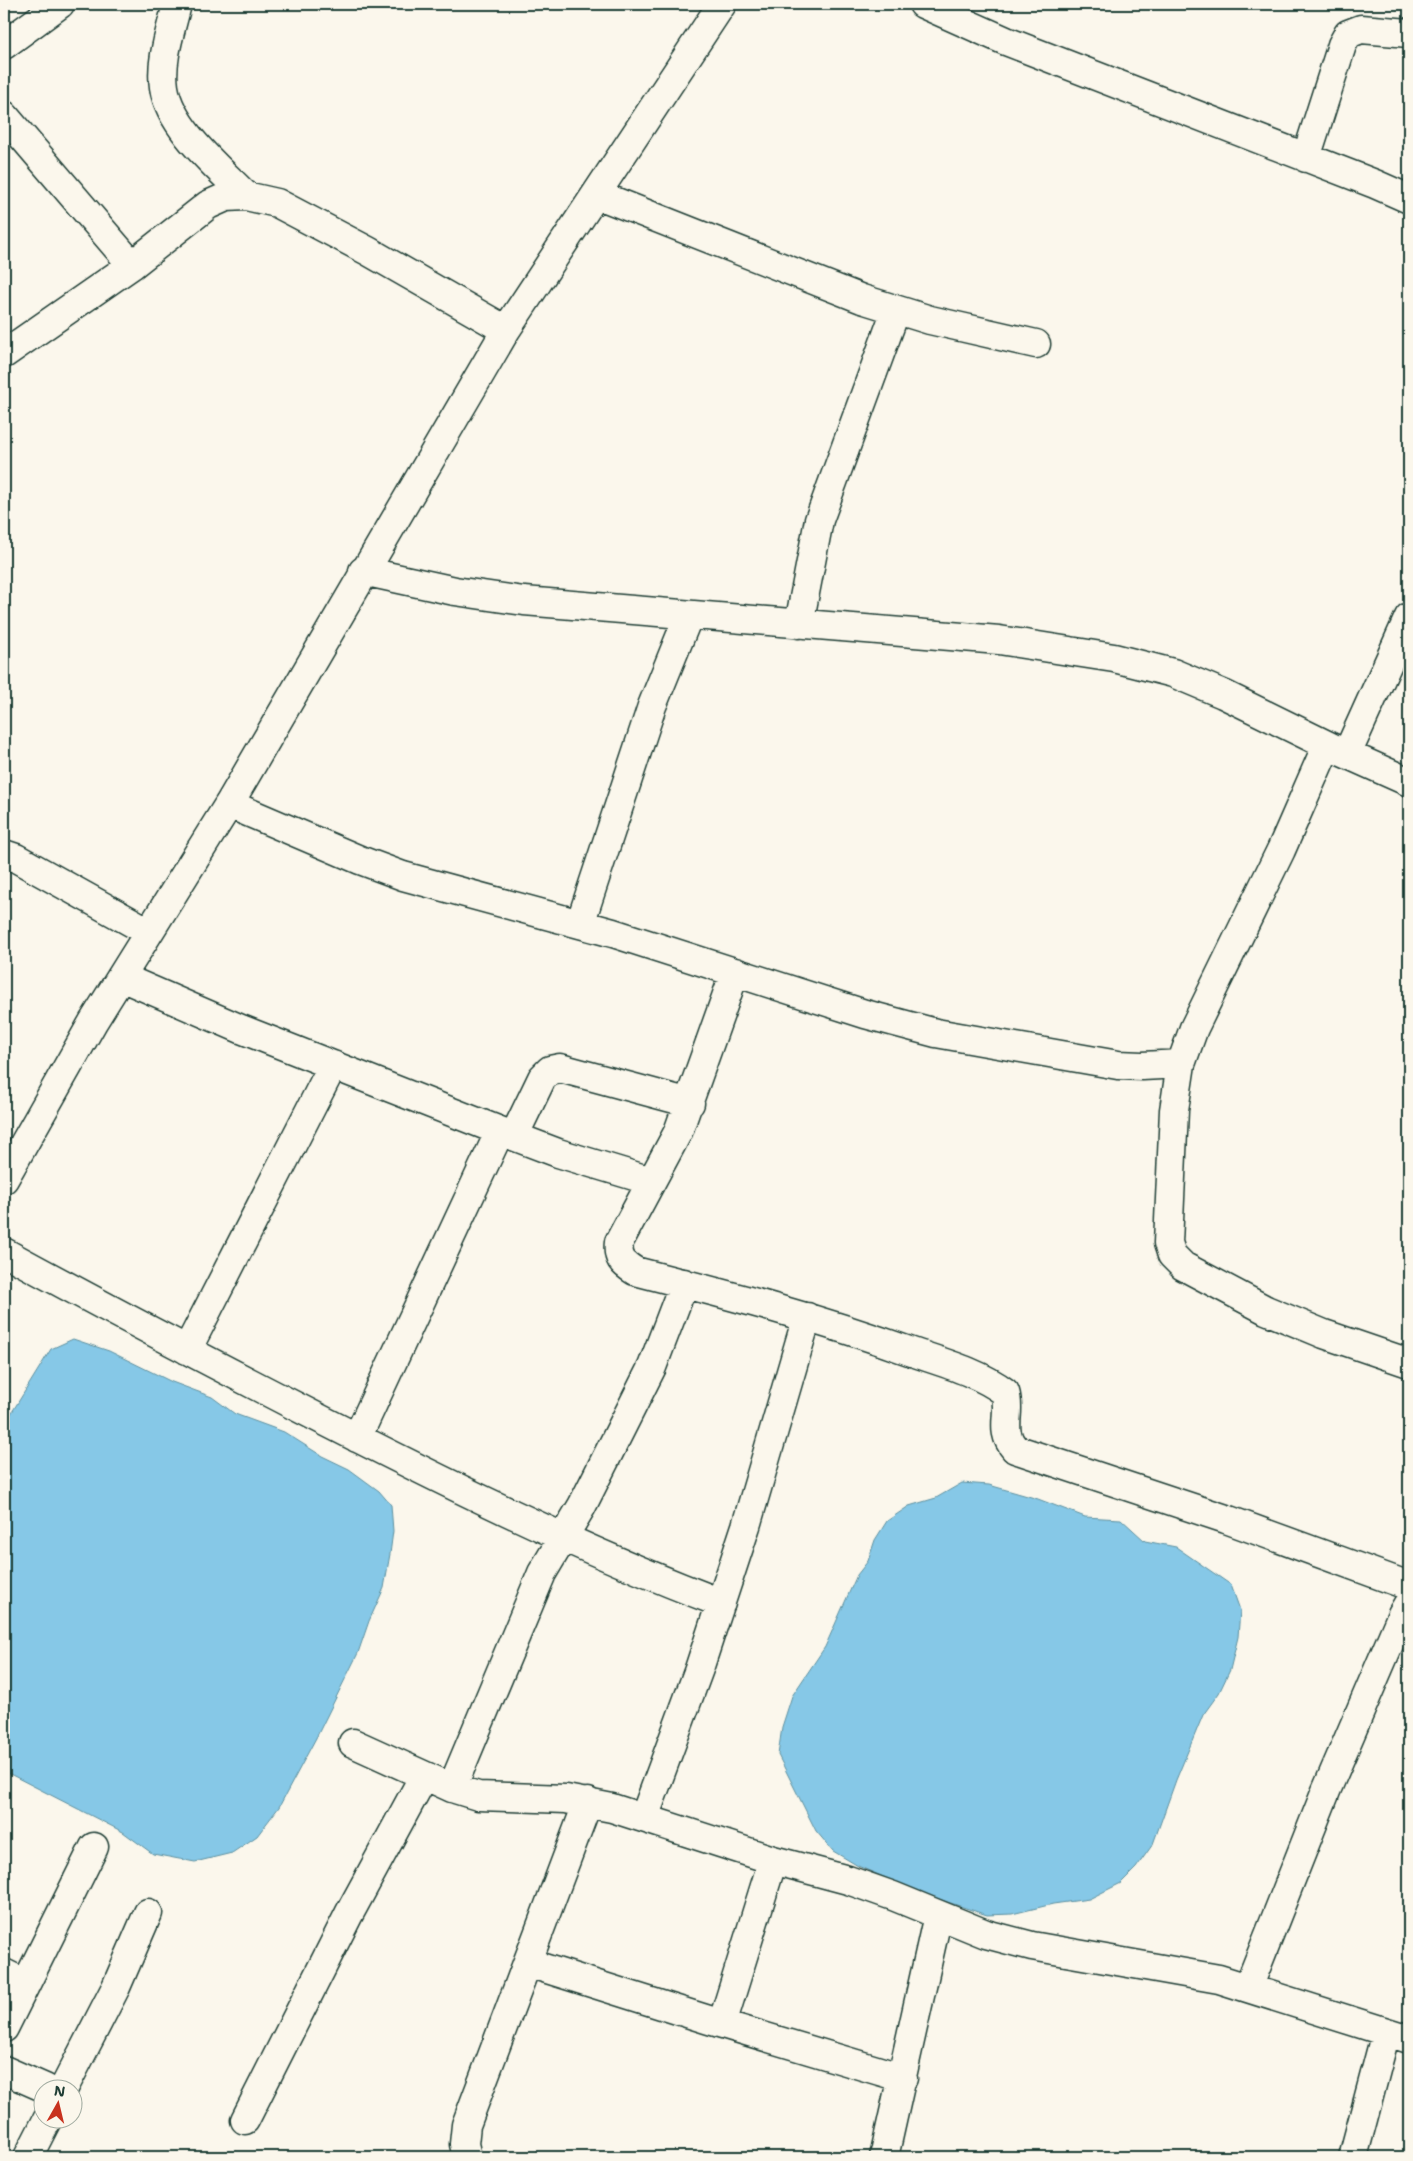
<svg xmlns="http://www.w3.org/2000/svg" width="1413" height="2161" font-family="'Shantell Sans',sans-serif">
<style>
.water{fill:#86c8e7;stroke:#5d909f}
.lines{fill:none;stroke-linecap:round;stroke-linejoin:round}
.street-casing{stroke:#1f3d34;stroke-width:31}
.street{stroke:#fbf7ec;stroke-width:28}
</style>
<rect width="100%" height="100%" fill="#fbf7ec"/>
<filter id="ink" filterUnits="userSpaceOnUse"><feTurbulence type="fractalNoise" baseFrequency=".02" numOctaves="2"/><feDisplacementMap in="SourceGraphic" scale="10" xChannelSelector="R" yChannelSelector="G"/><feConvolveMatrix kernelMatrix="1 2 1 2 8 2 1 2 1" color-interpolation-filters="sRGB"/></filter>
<g filter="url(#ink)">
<!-- water -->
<path class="water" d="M73,1339l36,12 63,31 40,15 23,17 49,18 38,24 27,13 30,22 12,14 2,26 -3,23 -6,34 -15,33 -11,32 -41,83 -38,71 -22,29 -25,17 -37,9 -42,-8 -30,-22 -119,-61v-346l47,-76z
M962,1483l27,2 49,14 47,18 36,2 24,22 31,6 55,38 9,25 -2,27 -8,33 -11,23 -16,22 -27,65 -23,64 -17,24 -15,15 -32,16 -36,5 -41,10 -25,1 -64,-21 -65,-28 -25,-15 -17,-20 -38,-76 4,-28 10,-31 33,-49 32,-72 11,-14 7,-21 12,-19 22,-15 27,-8z"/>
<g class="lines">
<!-- street casing -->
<g class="street-casing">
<path id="street" d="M177,4c-6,26 -17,56 -13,83 6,41 54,80 82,109
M923,4l83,37 369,143 34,15
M4,45l56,-41
M4,115l128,150
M1306,158l36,-113 6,-11 13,-5 48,4
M596,194l266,105 68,21 106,24
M4,354l128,-89 76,-60 18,-8 20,-1 31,7 91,48 138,79
M363,571l92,20 69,10 475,39 115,18 59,15 50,21 110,54 76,34
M799,624l20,-104 77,-210
M1327,745l-46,105 -87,178 -13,36 -7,46 -6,133 4,12 11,11 83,44 58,24 85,29
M1347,754l62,-137
M229,804l131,56 43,16 210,57 252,81 71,19 182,32 24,1 39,-2
M4,854l12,4 133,74
M580,924l72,-218 37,-91
M735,972l-57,160 -59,110c-2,16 3,21 16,29 94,24 186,48 277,81 32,11 66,20 93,40 7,22 -7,38 10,57l211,70 183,67
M121,977l120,52 259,102 58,22 93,28
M514,1136l28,-58 8,-8 10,-2 130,35
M4,1179l89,-157 136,-218 277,-474 216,-326
M4,1252c97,53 196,105 295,156 138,71 277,140 422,195
M187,1350l146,-285
M357,1438l143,-307
M353,1743l99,45 26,8 88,3 46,9 161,52 75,20 45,16 93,38 46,12 187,33 190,60
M452,1788l90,-215 40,-67 70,-139 32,-84
M644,1818l55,-149 47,-143 61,-209
M528,1963l181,57 194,58
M4,1973l22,11
M1248,1988l78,-197 76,-177 7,-12
M722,2024l51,-164
M4,2028l90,-181
M4,2070l41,18
M64,2088l52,-101 32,-74
M245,2120l104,-206 75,-138
M28,2157l20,-39
M467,2157l-3,-13 2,-19 122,-323
M884,2157l54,-242
M1353,2157l33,-125"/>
</g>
<!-- street -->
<use href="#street" class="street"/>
</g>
</g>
<!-- margin -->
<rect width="1413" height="2161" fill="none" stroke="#fbf7ec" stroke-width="20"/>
<rect x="10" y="10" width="1393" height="2141" fill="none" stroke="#1f3d34" stroke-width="2" filter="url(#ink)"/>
<!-- north arrow -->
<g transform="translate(58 2104) rotate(8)"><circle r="24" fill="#fbf7ec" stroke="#a3ada2"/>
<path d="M0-4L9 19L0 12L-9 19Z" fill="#c8321e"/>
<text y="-8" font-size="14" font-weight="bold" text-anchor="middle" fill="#1f3d34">N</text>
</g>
</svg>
